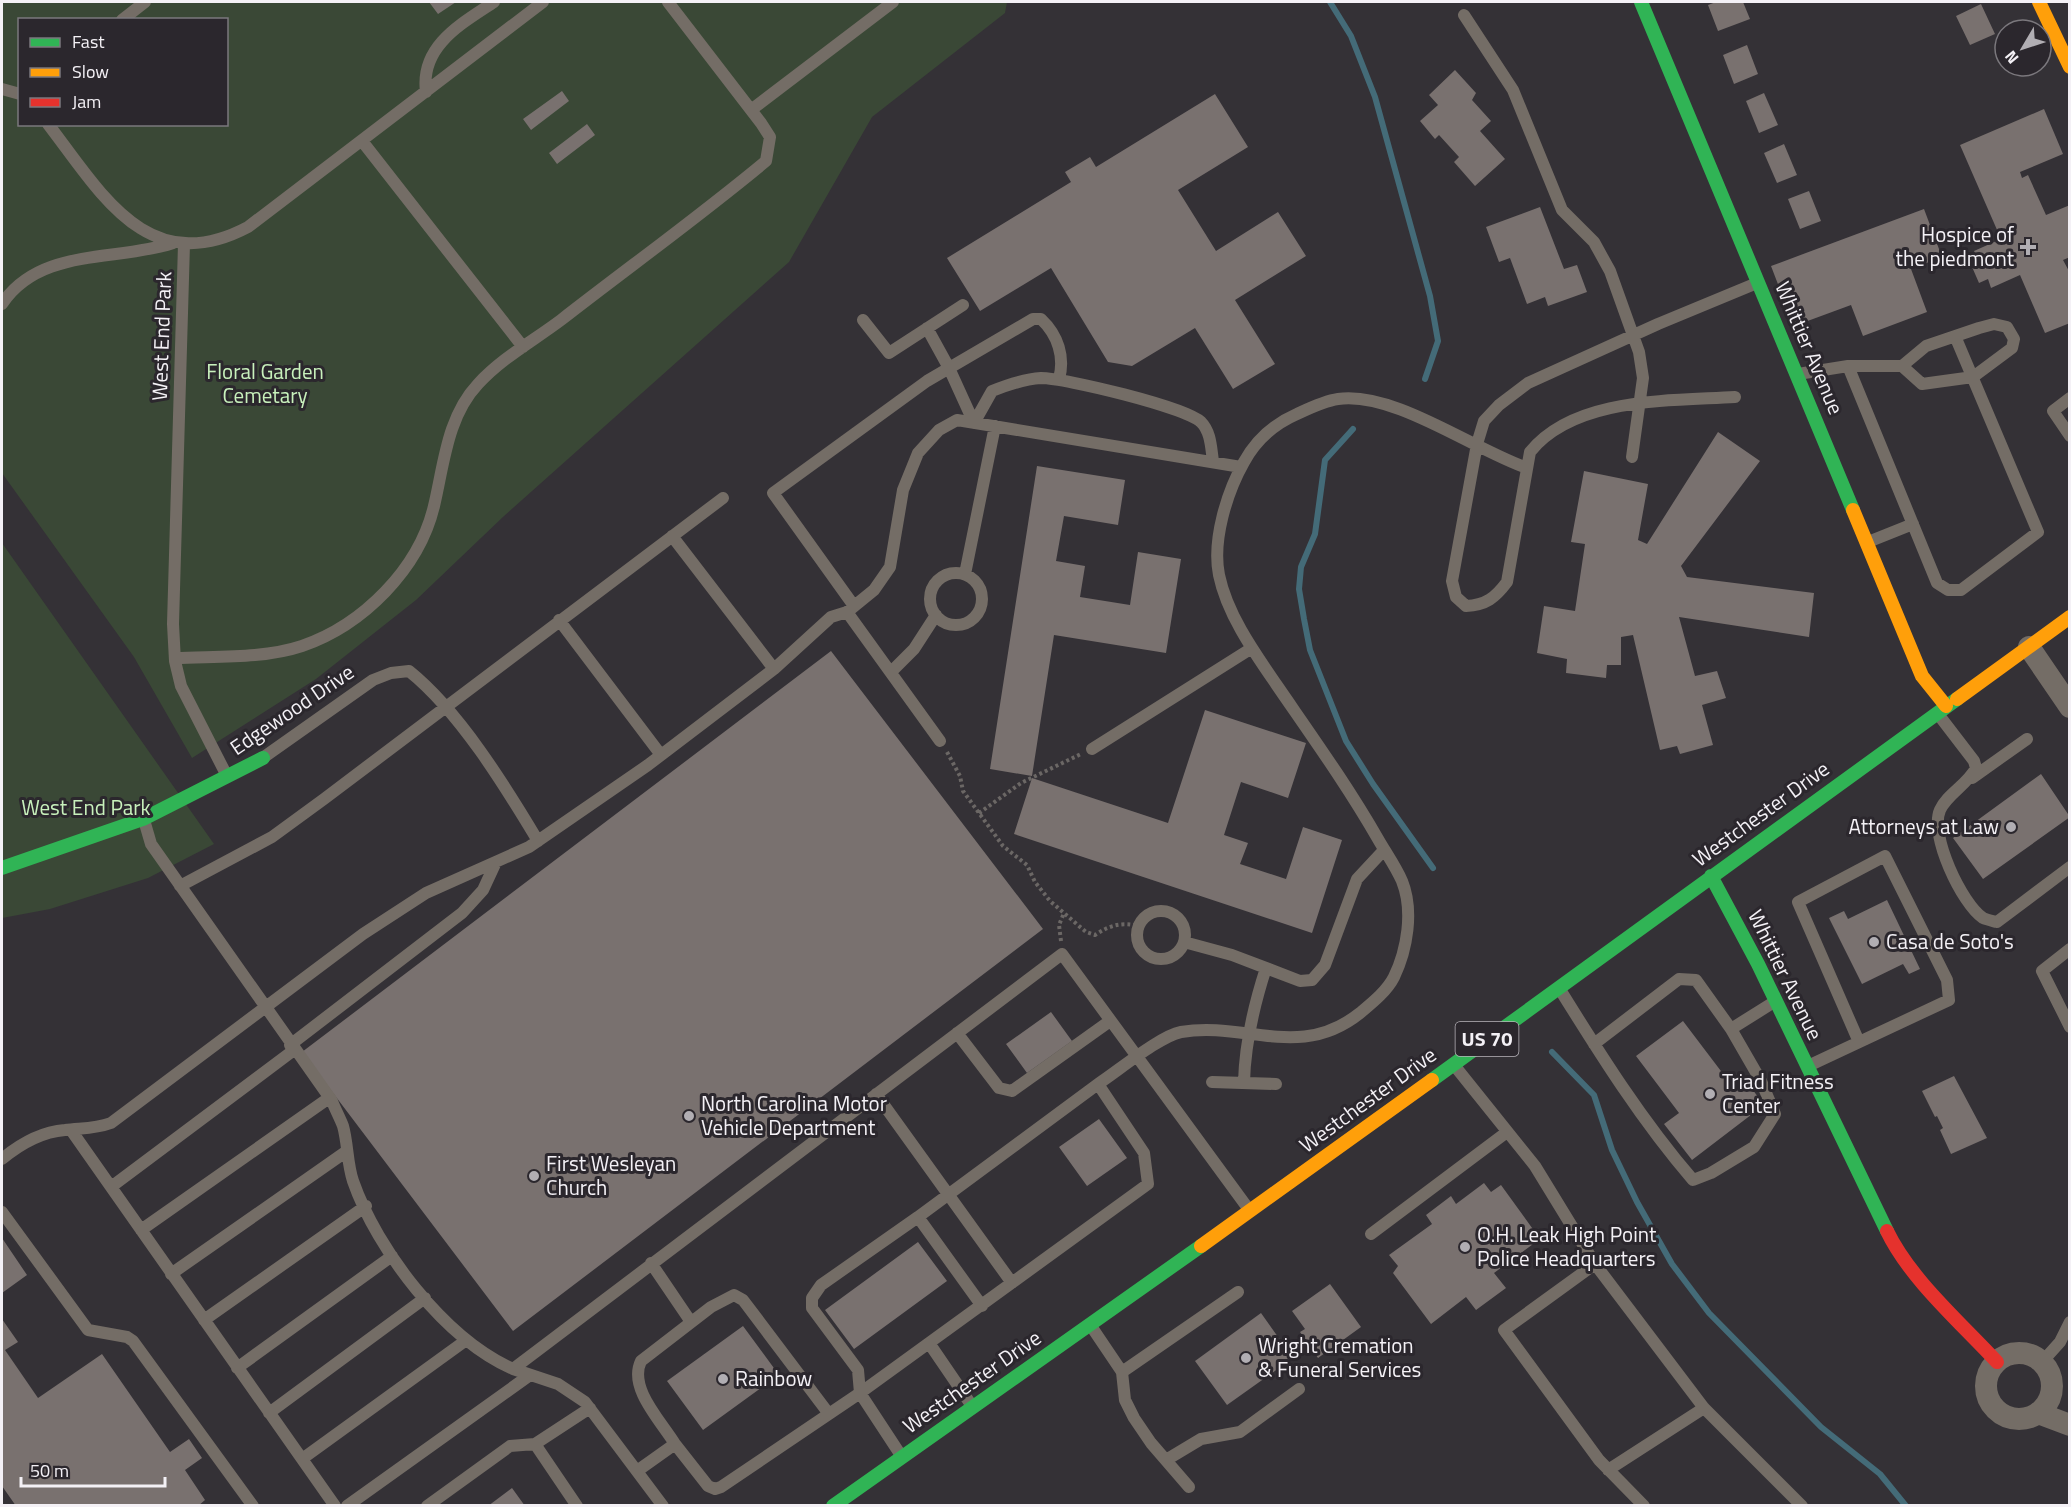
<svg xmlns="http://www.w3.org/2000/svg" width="2071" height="1507" font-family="'Titillium Web',sans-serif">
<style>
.green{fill:#3a4836;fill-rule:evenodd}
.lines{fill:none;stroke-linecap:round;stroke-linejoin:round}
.stream{stroke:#446b78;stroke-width:6}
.building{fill:#79716f}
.path{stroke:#6b6765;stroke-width:4;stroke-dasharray:3 3;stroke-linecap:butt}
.lane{stroke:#746d66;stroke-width:12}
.street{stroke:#746d66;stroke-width:22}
.fast{stroke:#30b455;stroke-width:14}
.slow{stroke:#ff9f0a;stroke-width:14}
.jam{stroke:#e5322d;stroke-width:14}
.poi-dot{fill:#b1aeb3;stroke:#2b272d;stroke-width:2}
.labels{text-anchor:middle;stroke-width:6;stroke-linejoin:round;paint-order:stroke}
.shield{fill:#2b272d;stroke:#b8b4ba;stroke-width:1.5}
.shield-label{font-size:20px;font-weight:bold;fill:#f4f1f6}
.poi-label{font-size:21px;fill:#f4f1f6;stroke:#2b272d;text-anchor:start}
.street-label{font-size:21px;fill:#f4f1f6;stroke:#2b272d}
.park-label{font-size:21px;fill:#c8f1bc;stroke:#2b272d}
</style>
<rect width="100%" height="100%" fill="#343136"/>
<!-- green -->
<path class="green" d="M2,2h1005l-2,11 -133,104 -83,145 -285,254 -88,84 -100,79 -124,79 -58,-101 -132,-184zM20,20h206v104h-206z
M2,543l212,301 -66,34 -98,31 -48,9z"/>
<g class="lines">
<!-- stream -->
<path class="stream" d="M1330,2l21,34 24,61 55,199 8,45 -13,38
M1353,429l-28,31 -10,74 -14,33 -2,22 5,30 6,31 36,91 27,43 60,84
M1552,1052l42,43 18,55 25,52 35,62 37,49 112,114 59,47 26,32"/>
</g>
<!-- building -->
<path class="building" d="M429,2h27l-18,12z
M1716,2h27l7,17 -32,12 -10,-26z
M1981,4l14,30 -25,11 -14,-29z
M1747,45l11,29 -24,10 -11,-29z
M1455,70l21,23 -4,7 19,21 -11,10 25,28 -30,27 -21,-24 5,-5 -20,-22 -4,4 -15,-18 18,-16 -9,-10z
M562,91l7,10 -38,29 -8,-11z
M1764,93l14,32 -19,8 -13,-32z
M1215,94l33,53 -70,43 38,61 62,-39 28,44 -71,44 40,64 -42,25 -38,-61 -63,38 -24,-4 -57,-94 -71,43 -33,-53 124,-76 -6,-10 25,-15 6,10z
M2044,109l19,45 -43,18 2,6 6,-3 18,40 24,-10v52l-7,3 7,13v50l-25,10 -25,-58 -29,13 -3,-9 -9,4 -10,-23 8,-3 -3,-6 27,-12 -41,-94z
M587,124l8,11 -38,29 -8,-11z
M1784,144l13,31 -20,8 -13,-30z
M1809,191l12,30 -21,8 -12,-30z
M1540,207l24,62 13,-4 10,27 -39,14 -3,-9 -18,7 -17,-46 -11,4 -13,-35z
M1924,209l18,48 -31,12 16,43 -64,24 -12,-31 -57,21 -23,-60z
M1718,432l42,29 -79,105 6,11 127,16 -5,44 -130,-20 16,59 22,-5 9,27 -24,7 11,40 -33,9 -3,-8 -17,4 -27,-115 -12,2v28h-14l-1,13 -40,-5 1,-14 -30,-6 7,-47 31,5 10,-67 -14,-2 13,-71 64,13 -10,56 9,4z
M1037,466l88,14 -7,45 -54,-9 -8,45 29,5 -5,31 50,8 8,-53 43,7 -15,94 -112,-18 -22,141 -42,-7z
M831,651l212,278 -530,402 -211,-279z
M1205,710l101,33 -18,55 -47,-16 -17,53 24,8 -8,21 46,15 17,-52 39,13 -30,93 -298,-99 18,-56 136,45z
M2041,774l29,43 -87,62 -30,-41z
M1887,900l33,69 -11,5 -6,-10 -41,20 -33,-66 15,-7 4,8z
M1051,1012l21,29 -45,32 -21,-29z
M1683,1021l47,62 11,-9 23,31 -72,55 -28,-36 15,-11 -43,-57z
M1954,1076l33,62 -36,16 -11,-24 3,-2 -6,-12 -2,1 -13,-26z
M1099,1119l28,39 -40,28 -28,-39z
M1484,1183l7,9 10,-7 39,54 -46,34 12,15 -30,22 -10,-13 -35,27 -38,-51 5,-7 -9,-11 43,-31 -6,-9 25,-19 5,8z
M2,1238l25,37 -25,18z
M918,1242l29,39 -93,68 -29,-39z
M1330,1284l31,43 -43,31 -18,-26 5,-3 -13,-18z
M1261,1313l32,45 -66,47 -32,-44z
M2,1319l16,23 -13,8 33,48 64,-44 68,98 19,-13 13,19 -17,12 20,30 -7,6h-182l-14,-20z
M743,1326l36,49 -76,55 -36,-49z
M512,1488l13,18h-37z"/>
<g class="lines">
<!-- path -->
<path class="path" d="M947,752l13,24 3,15 40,55 24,19 8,17 15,19 36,31 9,3c15,-10 26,-13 44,-9
M979,813l42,-30 60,-29
M1061,941l-2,-16 5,-12"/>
<!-- lane -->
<path class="lane" d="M1464,15l49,75 49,120 32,32 16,29 29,81 4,26 -11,79
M122,20l23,-18
M2,89l18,5
M426,92c-6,-46 35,-68 68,-90
M751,110l142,-108
M48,124c53,69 100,156 200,103l295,-225
M362,141l161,206
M184,244l-11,380 2,37 6,25 46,90
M2,304c38,-57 114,-42 171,-61
M863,320l26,33 74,-48
M927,328l22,40 25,55
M1848,366l89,217 11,7h13l77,-58 -83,-196
M1798,374l50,-8h54l24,-20 53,-18 15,-4 13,3 7,12 -2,9 -39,29 -51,7 -20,-18
M1735,397c-65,4 -161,0 -205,55l-23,130c-12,16 -21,23 -41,24l-10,-9 -4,-16 25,-137 7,-23 15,-16 29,-22 130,-59 99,-41
M2070,398l-17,13 17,25
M974,423l18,-32c15,-6 33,-12 49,-13 24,0 144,29 160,44 10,10 10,26 12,39
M672,536l102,133
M1868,542l45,-18
M930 599a26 26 0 1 1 52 0a26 26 0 1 1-52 0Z
M965,574l30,-148
M854,606l-81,-113 154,-112 106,-62h8c17,16 24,38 18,60
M847,612l93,129
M559,620l102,135
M175,658c41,-2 88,1 127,-12 61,-21 117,-77 132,-140 10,-42 13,-89 44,-122 24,-26 55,-43 83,-64 68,-53 139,-104 205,-159l4,-24 -9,-14 -93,-121
M891,672l23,-23 22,-34
M1938,714l36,47 2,7c-9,17 -29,26 -36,42 -11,25 22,94 43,108 4,2 10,3 14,4l73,-55
M1092,749l160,-101
M264,757l109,-77 18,-7 18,-2c50,40 96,115 129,170
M1972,778l55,-39
M144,820l7,24 181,257c3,8 8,17 11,25 5,18 4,37 10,55 24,69 92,158 160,188
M180,886l92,-49 52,-38 399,-301
M1137 935a24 24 0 1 1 48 0a24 24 0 1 1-48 0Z
M1184,942l48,13 68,26 12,-1 13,-15 32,-86 27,-29
M2070,949l-28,22 28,56
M1559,988c41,66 83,133 134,192l18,-7 43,-26 21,-33 -14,-33 -30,-52 43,-27
M957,1033l42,55 13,3 98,-70
M1594,1044l85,-65 17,1 35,49
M290,1045l172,-132 21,-23 13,-28
M1454,1065l81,101 60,98 109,144 98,98
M1808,1066l141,-66 -2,-20 -62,-124 -87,46 61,140
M1212,1082l64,2
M1244,1082c1,-39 10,-77 22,-114
M876,1094l136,189
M71,1130l264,376
M2,1159c18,-15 38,-27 63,-29 17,-2 30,-1 46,-7l252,-189 63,-41 103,-46 119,-82 126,-96 57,-52 16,-5 27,-22 16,-23 13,-77 15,-37 21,-23 18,-10 284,47
M111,1187l183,-137
M2,1212l86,118 39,7 6,4 120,165
M918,1217l180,-133
M141,1230l188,-132
M1371,1234l136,-102
M651,1263l40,59
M1595,1264l-91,66 95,130 45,46
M171,1274l176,-123
M204,1320l162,-114
M1091,1326l31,46 3,28 9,18 17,25 38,44
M929,1343l43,63
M2042,1362l18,-20 10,-20
M237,1368l155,-112
M1122,1372l116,-80
M269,1413l156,-115
M675,1444c-14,-23 -47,-56 -34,-83l70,-54 23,-12 9,5 86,114
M902,1457l-42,-64 -2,-23 -46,-62v-10l9,-13 97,-68 64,89
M302,1459l163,-118
M1166,1460l35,-21 39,-7 59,-43
M1608,1470l96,-62
M637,1471l38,-27 33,42 7,3 6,-2 139,-94 288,-209 -4,-31 -46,-69c20,-13 62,-48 83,-52 65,-11 119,29 179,-19 12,-10 27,-22 34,-36 13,-27 20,-66 8,-96 -6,-14 -16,-28 -24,-42 -31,-54 -67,-104 -102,-155 -22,-32 -49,-70 -57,-109 -7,-35 8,-83 25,-113 12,-22 30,-38 53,-48 13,-6 27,-13 41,-15 56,-8 136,51 189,69
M347,1506l183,-131
M427,1506l83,-60 25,-2
M577,1506l-42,-62 55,-36
M663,1506l-78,-104 -27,-18 -45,-15 549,-415 188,257"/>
<!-- street -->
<path class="street" d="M2029,647l41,60
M1986 1386a33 33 0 1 1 66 0a33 33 0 1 1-66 0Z
M2038,1413l32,12"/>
<!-- fast -->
<path class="fast" d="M1641,2l212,508
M2,868l141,-49 120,-61
M1711,876l47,88 129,267
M1432,1080l525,-381
M833,1506l368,-260"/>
<!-- slow -->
<path class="slow" d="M2039,2l31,65
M1853,510l69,166 24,30
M1957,699l113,-82
M1201,1246l231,-166"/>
<!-- jam -->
<path class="jam" d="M1887,1231c23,48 74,92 110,131"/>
</g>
<!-- markers -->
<g class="poi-dot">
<path d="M2025 238h6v6h6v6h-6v6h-6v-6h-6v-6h6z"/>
<circle cx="2011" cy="827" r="6"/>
<circle cx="1874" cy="942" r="6"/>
<circle cx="1710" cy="1094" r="6"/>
<circle cx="689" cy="1116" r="6"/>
<circle cx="534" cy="1176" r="6"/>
<circle cx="1465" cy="1247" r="6"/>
<circle cx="1246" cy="1358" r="6"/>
<circle cx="723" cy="1379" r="6"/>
</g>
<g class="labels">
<!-- shield labels -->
<rect class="shield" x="1455.5" y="1022" width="63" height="34" rx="4.5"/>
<g class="shield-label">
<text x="1487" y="1046">US 70</text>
</g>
<!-- poi labels -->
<g class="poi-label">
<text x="2014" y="242" text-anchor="end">Hospice of<tspan x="2014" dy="24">the piedmont</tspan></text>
<text x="1999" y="834" text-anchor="end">Attorneys at Law</text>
<text x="1886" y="949">Casa de Soto's</text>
<text x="1722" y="1089">Triad Fitness<tspan x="1722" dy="24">Center</tspan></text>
<text x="701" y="1111">North Carolina Motor<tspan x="701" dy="24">Vehicle Department</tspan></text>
<text x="546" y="1171">First Wesleyan<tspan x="546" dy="24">Church</tspan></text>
<text x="1477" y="1242">O.H. Leak High Point<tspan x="1477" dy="24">Police Headquarters</tspan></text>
<text x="1258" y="1353">Wright Cremation<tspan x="1258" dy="24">&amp; Funeral Services</tspan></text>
<text x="735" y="1386">Rainbow</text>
</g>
<!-- street labels -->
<g class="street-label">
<text transform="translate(162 336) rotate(-88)" y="7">West End Park</text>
<text transform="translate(1809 348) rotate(67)" y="7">Whittier Avenue</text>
<text transform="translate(292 710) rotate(-34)" y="7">Edgewood Drive</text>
<text transform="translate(1761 814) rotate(-36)" y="7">Westchester Drive</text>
<text transform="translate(1785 975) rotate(64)" y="7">Whittier Avenue</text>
<text transform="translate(1368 1100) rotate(-36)" y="7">Westchester Drive</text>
<text transform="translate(972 1382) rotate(-35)" y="7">Westchester Drive</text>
</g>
<!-- park labels -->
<g class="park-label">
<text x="265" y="379">Floral Garden<tspan x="265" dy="24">Cemetary</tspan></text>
<text x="86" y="815">West End Park</text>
</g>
</g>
<!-- border -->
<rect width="2071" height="1507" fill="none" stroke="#f4f1f6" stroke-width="6"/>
<!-- legend -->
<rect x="18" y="18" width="210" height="108" fill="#2b272d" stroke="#7b787d" stroke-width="1.5"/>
<rect x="30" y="38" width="30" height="9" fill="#30b455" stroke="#7b787d" stroke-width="1.5"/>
<text x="72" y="48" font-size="18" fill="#f4f1f6">Fast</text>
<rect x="30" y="68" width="30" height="9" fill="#ff9f0a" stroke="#7b787d" stroke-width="1.5"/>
<text x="72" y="78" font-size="18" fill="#f4f1f6">Slow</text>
<rect x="30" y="98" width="30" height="9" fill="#e5322d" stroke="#7b787d" stroke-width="1.5"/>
<text x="72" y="108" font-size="18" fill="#f4f1f6">Jam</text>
<!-- north arrow -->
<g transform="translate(2023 48) rotate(231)"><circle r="28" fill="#2b272d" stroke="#7b787d" stroke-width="1.5"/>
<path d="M0-4.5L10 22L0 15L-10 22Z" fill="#b1aeb3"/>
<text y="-9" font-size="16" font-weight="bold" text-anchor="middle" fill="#f4f1f6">N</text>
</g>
<!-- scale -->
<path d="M21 1477v9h144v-9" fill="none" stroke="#f4f1f6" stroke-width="3"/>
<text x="30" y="1477" font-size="18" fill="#f4f1f6" stroke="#2b272d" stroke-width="4.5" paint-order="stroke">50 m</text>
</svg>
